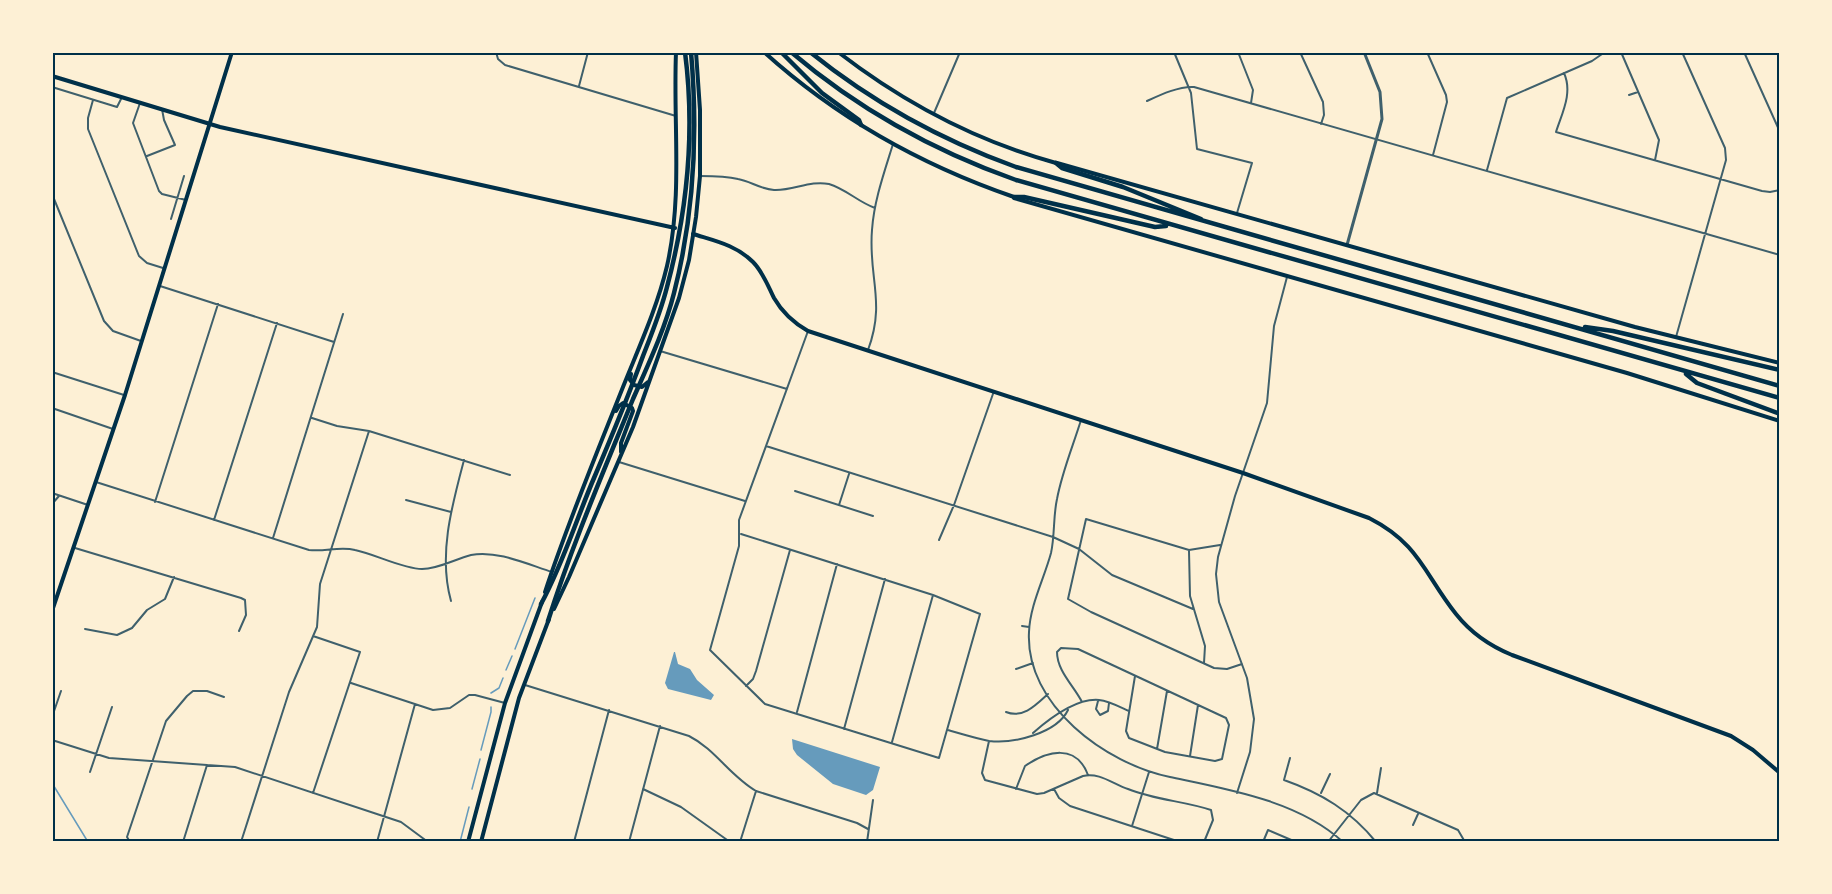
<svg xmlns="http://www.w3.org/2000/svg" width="1832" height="894" font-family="'Alegreya Sans',sans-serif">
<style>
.water{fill:#669bbc}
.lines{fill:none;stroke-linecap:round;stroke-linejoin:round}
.stream{stroke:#669bbc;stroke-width:1.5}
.minor{stroke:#3f606c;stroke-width:2}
.tertiary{stroke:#3f606c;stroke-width:3}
.secondary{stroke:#003049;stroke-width:4}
.primary{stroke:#003049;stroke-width:4}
.motorway{stroke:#003049;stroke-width:4.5}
.neatline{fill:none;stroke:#003049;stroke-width:2}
</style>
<rect width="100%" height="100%" fill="#fdf0d5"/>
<!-- water -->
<path class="water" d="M674,652h1l3,12 12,5 7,11 17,15 -3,5 -43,-11 -3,-6z
M792,739l88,28 -7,23 -7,5 -33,-11 -36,-29 -4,-6z"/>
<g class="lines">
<!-- stream -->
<path class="stream" d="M515,649l20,-51
M506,670l6,-14
M491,693l8,-5 4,-10
M481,750l10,-38v-5
M52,783l36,59
M472,789l8,-30
M460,842l9,-35"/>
<!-- minor -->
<path class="minor" d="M496,52l2,7 7,6 171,51
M1174,52l17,41 6,56
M1238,52l15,38 -2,13
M1300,52l23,50 1,13 -3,9
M1427,52l19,43 1,7 -14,53
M1621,52l38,88 -4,20
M1744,52l36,80
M1564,73c9,20 -2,40 -8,59l206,59 8,1 10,-2
M579,86l9,-34
M52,87l65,20 5,-10
M1629,95l9,-3
M93,100l-5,18v11l51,127 8,7 16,5
M1147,101c13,-6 32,-15 47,-14l586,168
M140,103l-7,20 26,68 3,3 24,6
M934,113l26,-61
M1197,149l55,14 -15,50
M147,156l28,-11 -11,-25 -2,-11
M1487,170l20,-72 85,-37 13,-9
M700,176c13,0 26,0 38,3 12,2 22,10 36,11 19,1 36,-10 55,-6 17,5 29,18 46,24
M52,194l52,127 9,10 28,10
M171,219l13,-43
M160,286l174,56
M1676,337l50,-177 -1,-12 -43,-96
M52,343v11
M868,350c18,-48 0,-73 4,-120 2,-29 12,-57 21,-86
M660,351l127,38
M52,372l72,23
M52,408l61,21
M312,418l25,8 32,5 141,44
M1081,420c-8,26 -19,52 -24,79 -4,18 -2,36 -6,54 -7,26 -21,52 -22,79 -4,73 77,132 141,145 57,12 129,24 173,65
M766,446l287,91 26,12 33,26 81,34
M619,462l126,39
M96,482l213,68c16,2 31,-4 46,0 20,4 48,19 67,19 17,0 33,-10 49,-14 26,-5 56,9 81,17
M795,491l78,25
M52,493l36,12
M406,500l45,12
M155,502l63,-198
M52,504l7,-8
M839,505l10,-31
M214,520l63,-197
M741,534l192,61 47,19 -41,144 -174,-54 -55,-54 29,-104v-26l69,-189
M273,538l70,-224
M939,540l15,-35 40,-114
M1220,545l-31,5 -103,-31 -18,80 23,13 123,56 13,1 15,-5
M75,548l166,50 4,2 1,15 -7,16
M1189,551l1,45 15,50 -1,17
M451,601c-13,-46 1,-96 13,-141
M1022,626l7,1
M85,629l32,6 15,-7 15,-18 18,-11 9,-22
M1061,648l17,1 148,69 3,7 -7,34 -7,2 -50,-9 -36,-14 -3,-7 9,-55
M1061,648l-4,4c0,19 17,34 25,50
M1016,669l17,-6
M351,683l82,27 17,-2 19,-13h6l30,8
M525,685l164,51c26,13 41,40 67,55l101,32 11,6
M746,686l7,-7 3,-8 34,-121
M1098,701l-2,8 4,6 8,-4 1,-8
M797,712l40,-148
M1006,712c17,7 30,-7 42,-18
M52,717l9,-26
M844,729l41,-150
M948,730c14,4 27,8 41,11 25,3 68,-8 79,-31
M1033,733c16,-14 44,-35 66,-33 10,1 21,7 30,11
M52,740l57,18 126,9 166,55 27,20
M989,741l-7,32 3,7 52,14 7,-1 39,-17c16,-4 30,8 45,13 27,11 56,12 83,21l2,10 -9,22
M892,742l41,-147
M1157,749l10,-58
M1190,756l8,-51
M1290,758l-6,22c37,13 67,31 92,62
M90,772l22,-65
M643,789l38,18 49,35
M1016,789l9,-23c22,-15 51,-23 63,9
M1054,789l5,9 11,8 110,36
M313,793l47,-141 -47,-16
M1237,793l13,-41 4,-33 -7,-41 -28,-76 -3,-28 2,-17 17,-61 32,-93 7,-77 13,-49
M1321,793l9,-19
M1377,793l4,-25
M1413,825l5,-11
M1132,826l17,-54
M130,842l-3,-5 39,-116 21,-25 6,-5h14l17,6
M183,842l24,-77
M241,842l48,-150 28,-65 3,-43 49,-153
M377,842l38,-138
M574,842l35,-132
M629,842l31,-116
M740,842l16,-51
M867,842l6,-42
M1263,842l5,-12 28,12
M1328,842l33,-42 13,-7 84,37 7,12"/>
<!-- tertiary -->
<path class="tertiary" d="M1347,245l35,-126 -2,-27 -16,-40"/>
<!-- secondary -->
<path class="secondary" d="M1057,163l578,164 145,36
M1014,198l613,175 153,48
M693,234c22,7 43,11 60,28 10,10 15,24 21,36 8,14 20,25 34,33l435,142 126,45c51,26 55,56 87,96 15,19 34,32 56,41l219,81 22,14 27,23
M52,611l73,-216 107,-343"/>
<!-- primary -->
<path class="primary" d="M764,52c73,66 157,113 250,145
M838,52c66,51 138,89 218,111
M52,76l168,51 455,101
M631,374l-1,6 4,5 8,2 6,-5
M616,411l3,-5 4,-3 9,5 1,3 -12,32v9
M545,592c23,-70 51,-137 78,-205 16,-40 34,-79 44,-121 16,-71 6,-142 9,-214
M554,609l15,-32 64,-150 46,-129 10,-38 7,-43 4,-41v-66l-4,-58
M468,842l37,-139 37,-101
M481,842l38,-144 30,-79"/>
<!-- motorway -->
<path class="motorway" d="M781,52l41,41 37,27 2,5
M791,52c67,57 143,99 225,128l764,218
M810,52c62,50 131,88 206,115l764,219
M1056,163l6,5 61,19 78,32
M1014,197h10l131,30 11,-1
M1585,327l28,4 167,39
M1686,374l11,9 83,31
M541,604c22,-40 35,-84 53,-126 17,-40 34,-81 49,-122 9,-23 18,-45 24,-69 20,-75 28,-157 18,-235
M548,621c24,-76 55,-148 85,-222 15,-34 32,-70 41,-106 20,-78 24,-161 17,-241"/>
</g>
<!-- border -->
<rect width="1832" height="894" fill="none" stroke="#fdf0d5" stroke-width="108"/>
<rect x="54" y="54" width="1724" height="786" class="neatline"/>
</svg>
